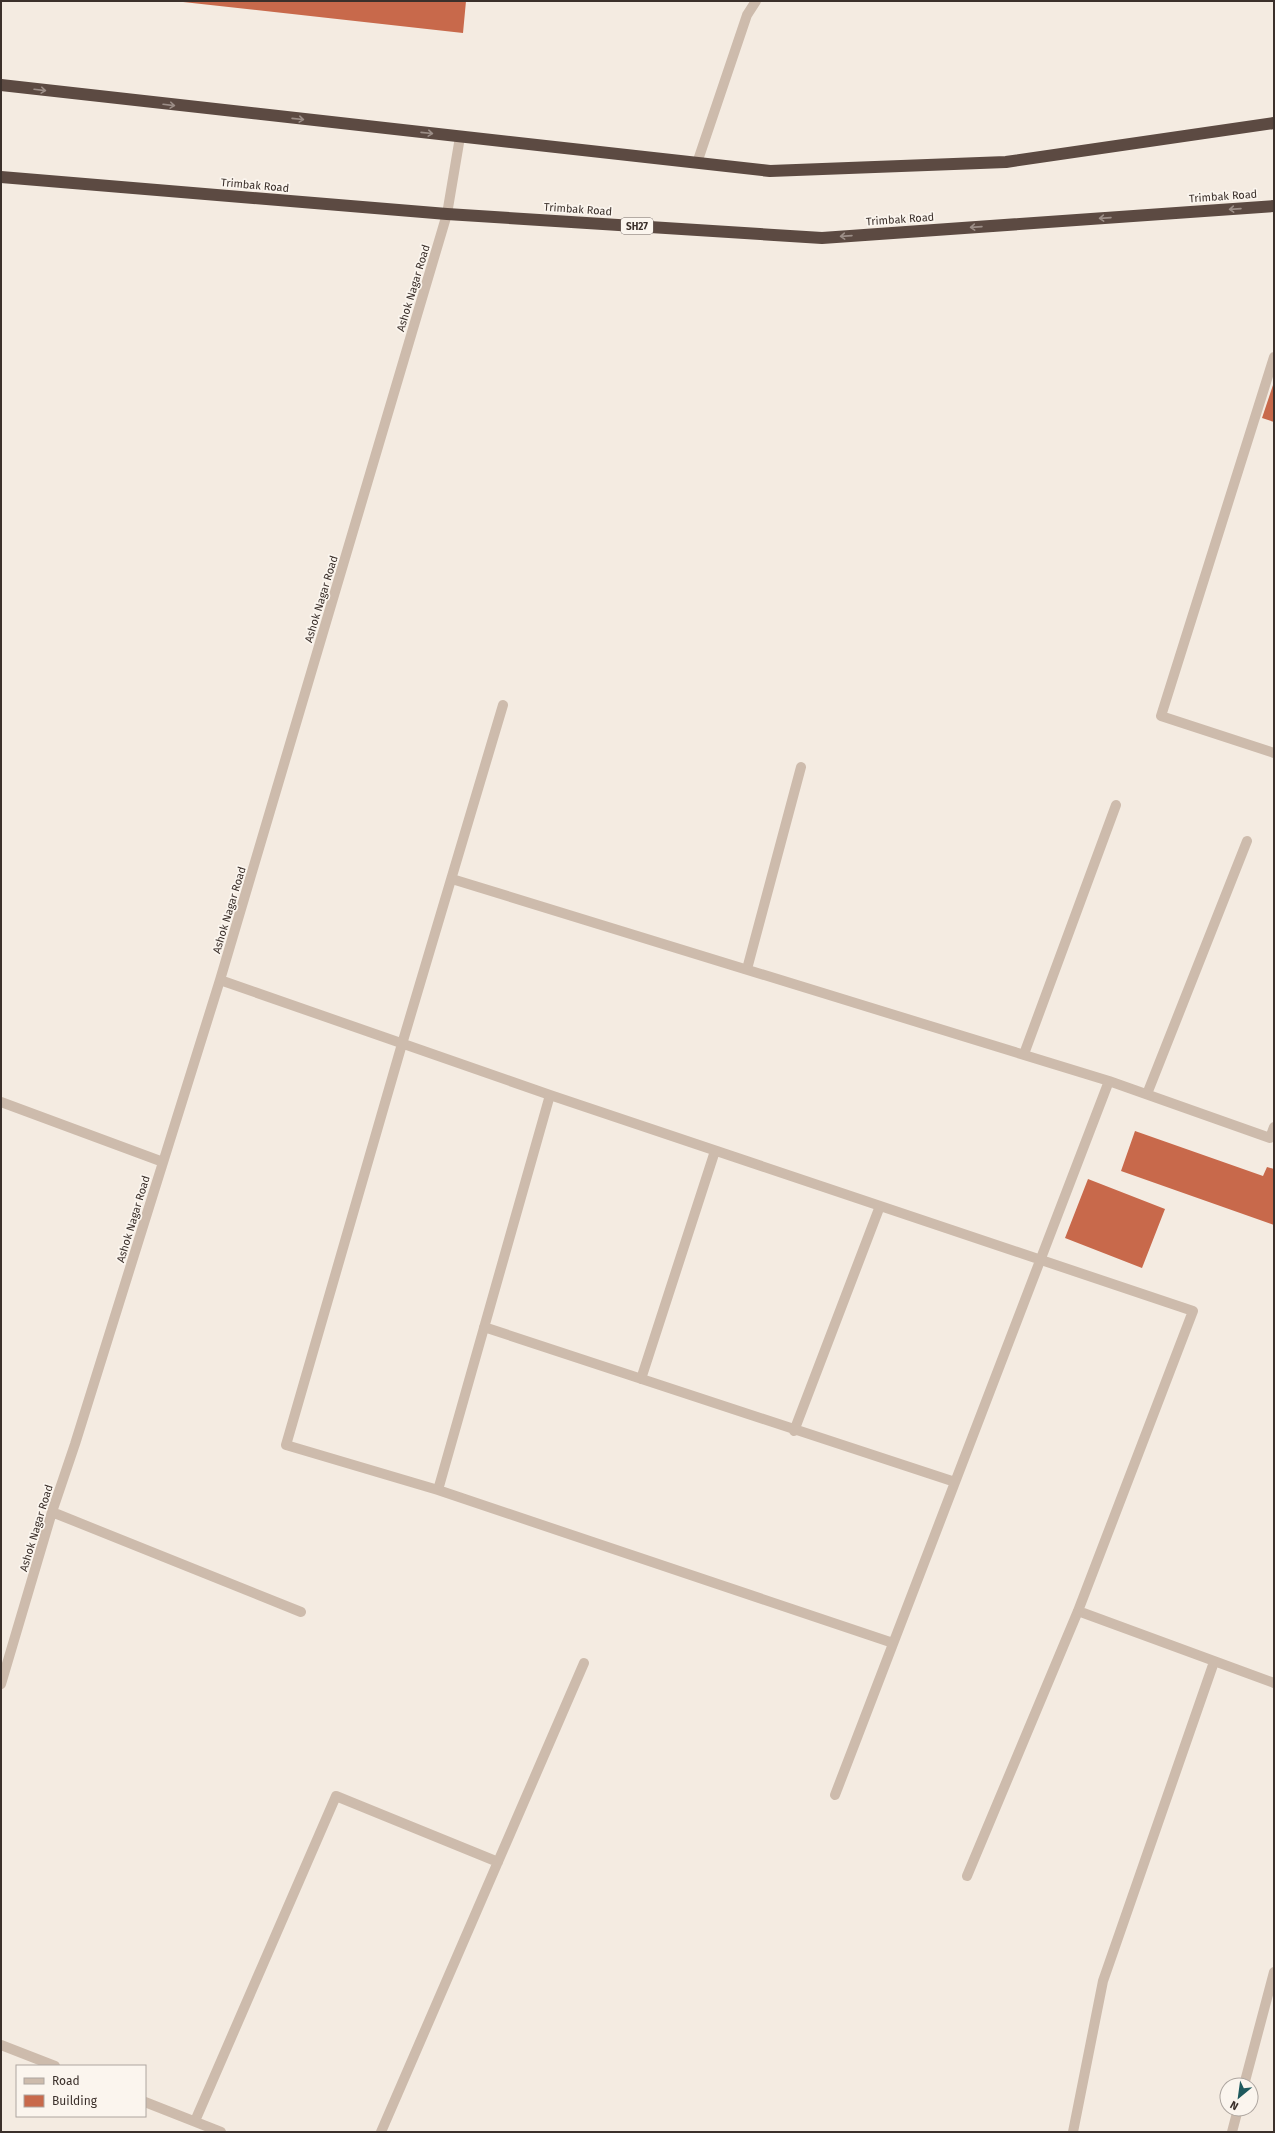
<svg xmlns="http://www.w3.org/2000/svg" width="1275" height="2133" font-family="'Fira Sans',sans-serif">
<style>
.building{fill:#c8694b}
.lines{fill:none;stroke-linecap:round;stroke-linejoin:round}
.minor{stroke:#cdbbac;stroke-width:10}
.highway{stroke:#5c4a42;stroke-width:12}
.oneway{stroke:#9c8e87}
.labels{text-anchor:middle;stroke-width:3.5;stroke-linejoin:round;paint-order:stroke}
.shield{fill:#fbf5ee;stroke:#756b66;stroke-width:1}
.shield-label{font-size:10px;font-weight:bold;fill:#3b302b}
.street-label{font-size:11px;fill:#3b302b;stroke:#fbf5ee}
</style>
<rect width="100%" height="100%" fill="#f4ebe1"/>
<!-- building -->
<path class="building" d="M174,1h292l-3,32z
M1274,382v40l-12,-4z
M1135,1131l128,45 4,-9 7,2v56l-153,-54z
M1088,1179l77,30 -23,59 -77,-30z"/>
<g class="lines">
<!-- minor -->
<path class="minor" d="M697,163l50,-148 9,-14
M1274,357l-113,359 113,37
M452,879l657,202 -274,714
M747,969l54,-202
M220,980l330,115 643,216 -115,300 -111,265
M1024,1054l92,-249
M1109,1081l161,57 4,-11
M1147,1094l100,-253
M550,1095l-112,395 455,153
M1,1102l162,60
M484,1327l471,155
M641,1379l74,-228
M794,1431l86,-225
M438,1490l-152,-45 116,-401 101,-339
M52,1512l249,100
M1078,1611l196,72
M1,1684l51,-172 23,-68 145,-464 227,-766 13,-77
M1,2045l54,21
M1244,2085l30,-113
M145,2102l76,30
M195,2121l141,-325 162,66
M381,2132l203,-469
M1073,2132l30,-151 111,-319
M1232,2132l6,-23"/>
<!-- highway -->
<path class="highway" d="M1,85l769,86 236,-9 268,-39
M1,177l446,37 375,24 452,-32"/>
</g>
<!-- one-way arrows -->
<defs><path id="oneway-shaft" d="M-6 0H5M1.5-3L5.5 0L1.5 3" fill="none" stroke-width="1.6" stroke-linecap="round" stroke-linejoin="round"/></defs>
<g class="oneway">
<use href="#oneway-shaft" transform="translate(40 90) rotate(7)"/>
<use href="#oneway-shaft" transform="translate(169 105) rotate(7)"/>
<use href="#oneway-shaft" transform="translate(298 119) rotate(6)"/>
<use href="#oneway-shaft" transform="translate(427 133) rotate(6)"/>
<use href="#oneway-shaft" transform="translate(1235 209) rotate(176)"/>
<use href="#oneway-shaft" transform="translate(1105 218) rotate(176)"/>
<use href="#oneway-shaft" transform="translate(976 227) rotate(176)"/>
<use href="#oneway-shaft" transform="translate(846 236) rotate(176)"/>
</g>
<g class="labels">
<!-- shield labels -->
<rect class="shield" x="621" y="218" width="32" height="16" rx="3"/>
<g class="shield-label">
<text x="637" y="230">SH27</text>
</g>
<!-- street labels -->
<g class="street-label">
<text transform="translate(255 185) rotate(5)" y="4">Trimbak Road</text>
<text transform="translate(1223 196) rotate(-4)" y="4">Trimbak Road</text>
<text transform="translate(578 209) rotate(4)" y="4">Trimbak Road</text>
<text transform="translate(900 219) rotate(-4)" y="4">Trimbak Road</text>
<text transform="translate(413 288) rotate(-73)" y="4">Ashok Nagar Road</text>
<text transform="translate(321 599) rotate(-73)" y="4">Ashok Nagar Road</text>
<text transform="translate(229 910) rotate(-73)" y="4">Ashok Nagar Road</text>
<text transform="translate(133 1219) rotate(-73)" y="4">Ashok Nagar Road</text>
<text transform="translate(36 1528) rotate(-73)" y="4">Ashok Nagar Road</text>
</g>
</g>
<!-- border -->
<rect width="1275" height="2133" fill="none" stroke="#3b302b" stroke-width="4"/>
<!-- legend -->
<rect x="16" y="2065" width="130" height="52" fill="#fbf5ee" stroke="#aea6a0"/>
<rect x="24" y="2078" width="20" height="6" fill="#cdbbac" stroke="#aea6a0"/>
<text x="52" y="2085" font-size="12" fill="#3b302b">Road</text>
<rect x="24" y="2095" width="20" height="12" fill="#c8694b" stroke="#aea6a0"/>
<text x="52" y="2105" font-size="12" fill="#3b302b">Building</text>
<!-- north arrow -->
<g transform="translate(1239 2097) rotate(209)"><circle r="19" fill="#fbf5ee" stroke="#aea6a0"/>
<path d="M0-3L7 15L0 10L-7 15Z" fill="#1f5a5e"/>
<text y="-6" font-size="11" font-weight="bold" text-anchor="middle" fill="#3b302b">N</text>
</g>
</svg>
